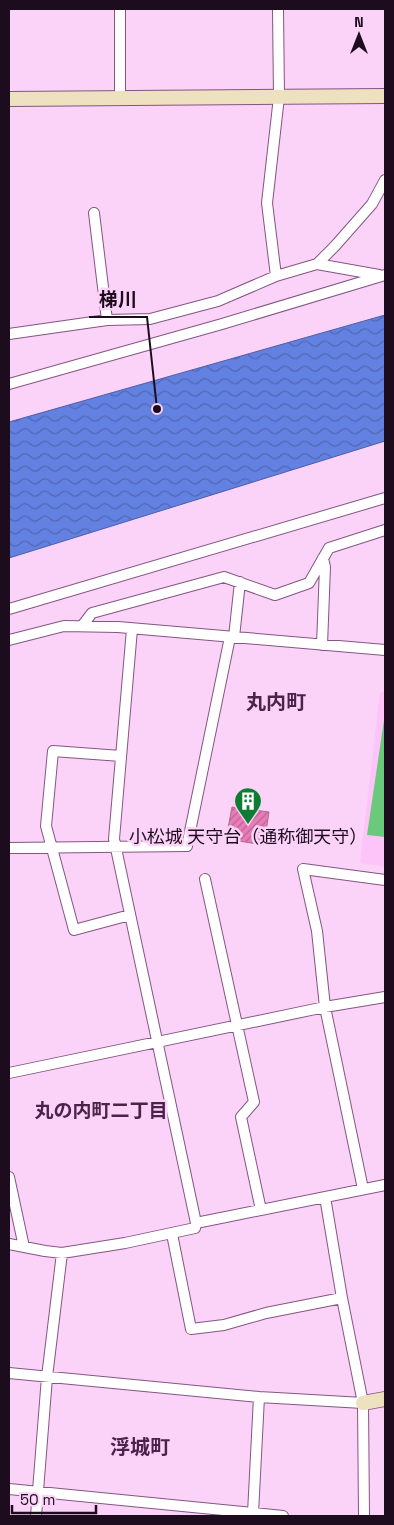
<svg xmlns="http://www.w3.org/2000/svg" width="394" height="1525" font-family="'Space Grotesk','Noto Sans JP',sans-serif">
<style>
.built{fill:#fdc4fa}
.grass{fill:#6ac97b}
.water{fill:url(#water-waves);stroke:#4d5ea6}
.building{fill:url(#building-hatch);stroke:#ab6f8d}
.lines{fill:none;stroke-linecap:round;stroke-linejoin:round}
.street-casing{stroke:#835681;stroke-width:12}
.secondary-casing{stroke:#835681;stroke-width:16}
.street{stroke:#fff;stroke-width:10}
.secondary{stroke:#ede1bf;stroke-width:14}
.labels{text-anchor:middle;stroke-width:5;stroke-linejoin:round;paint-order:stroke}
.poi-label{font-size:18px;fill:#1d0c1d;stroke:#fbd2f8}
.neighbourhood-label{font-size:19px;font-weight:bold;fill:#4b224a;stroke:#fbd2f8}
.quarter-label{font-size:20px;font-weight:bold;fill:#4b224a;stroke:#fbd2f8}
.leader{fill:none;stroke:#1d0c1d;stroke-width:2}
.callout-dot{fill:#1d0c1d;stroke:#fbd2f8;stroke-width:2}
.callout-label{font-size:19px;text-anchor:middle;font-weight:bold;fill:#1d0c1d;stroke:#fbd2f8;stroke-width:5;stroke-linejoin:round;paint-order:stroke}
</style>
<defs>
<pattern id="water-waves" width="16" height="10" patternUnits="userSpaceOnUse" patternTransform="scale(1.25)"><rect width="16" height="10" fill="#6281e1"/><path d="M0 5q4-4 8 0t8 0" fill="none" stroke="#5068b6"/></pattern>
<pattern id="building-hatch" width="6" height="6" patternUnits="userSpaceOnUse" patternTransform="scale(1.25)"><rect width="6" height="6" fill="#e87cb6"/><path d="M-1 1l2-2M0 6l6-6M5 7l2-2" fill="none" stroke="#bb6493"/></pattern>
</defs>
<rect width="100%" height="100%" fill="#fbd2f8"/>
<!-- built -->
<path class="built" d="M385,691v176l-25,-4 20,-170z"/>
<!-- grass -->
<path class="grass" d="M385,713v124l-18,-2z"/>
<!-- water -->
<path class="water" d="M385,315v126l-376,117v-136z"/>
<!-- building -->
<path class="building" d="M232,807l37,5 -5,33 -38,-6z"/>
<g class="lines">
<!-- street casing -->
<g class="street-casing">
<path id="street" d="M120,9v89
M94,213l13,107
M317,264l62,11
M276,276l-9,-73 12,-106 -1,-88
M9,334l98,-14 43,-1 68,-18 58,-25 41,-12 18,-18 37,-42 13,-24
M9,384l213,-60 163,-49
M9,609l376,-111
M82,626l10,-13 132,-36 51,18 34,-12 20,-35 56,-18
M234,637l6,-55
M9,640l55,-14 54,1 267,23
M322,645l3,-78 -2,-9
M121,756l-68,-5 -7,75 28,104 56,-15
M9,848l178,-2 43,-209
M205,879l49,223 -13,15 20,93
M9,1073l316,-66 60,-10
M9,1177l15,70
M363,1189l-38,-182 -8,-76 -14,-62 82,11
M325,1197l17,101 21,105 1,113
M196,1223l189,-38
M172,1234l19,95 33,-4 42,-12 76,-15
M9,1244l36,7 17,2 63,-10 70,-15 1,-5 -82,-384 18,-210
M9,1373l250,24 104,6
M9,1489l274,27
M253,1513l6,-116
M36,1516l11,-139 15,-124"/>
</g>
<!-- secondary casing -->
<g class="secondary-casing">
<path id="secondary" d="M9,99l376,-3
M363,1403l22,-4"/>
</g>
<!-- street -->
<use href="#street" class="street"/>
<!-- secondary -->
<use href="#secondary" class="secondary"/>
</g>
<!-- icons -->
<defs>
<g id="building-pin" transform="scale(1.4375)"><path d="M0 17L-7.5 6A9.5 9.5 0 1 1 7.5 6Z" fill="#0e7d33" stroke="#fbd2f8"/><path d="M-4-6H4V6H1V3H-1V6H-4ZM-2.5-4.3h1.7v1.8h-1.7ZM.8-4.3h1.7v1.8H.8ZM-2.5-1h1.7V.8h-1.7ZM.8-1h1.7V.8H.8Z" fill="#fff"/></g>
</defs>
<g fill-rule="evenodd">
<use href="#building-pin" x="248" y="801"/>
</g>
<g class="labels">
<!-- poi labels -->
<g class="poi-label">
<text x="248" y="843">小松城 天守台（通称御天守）</text>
</g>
<!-- neighbourhood labels -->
<g class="neighbourhood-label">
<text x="101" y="1117">丸の内町二丁目</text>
</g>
<!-- quarter labels -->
<g class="quarter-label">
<text x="276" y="709">丸内町</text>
<text x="140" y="1454">浮城町</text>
</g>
</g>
<!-- callouts -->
<path class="leader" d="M157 409L147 317H89"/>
<circle class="callout-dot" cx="157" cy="409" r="5"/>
<g class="callout-label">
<text x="118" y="306">梯川</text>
</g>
<!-- border -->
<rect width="394" height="1525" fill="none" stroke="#1d0c1d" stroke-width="20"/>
<!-- north arrow -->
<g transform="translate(359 35)" stroke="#fbd2f8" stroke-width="4" paint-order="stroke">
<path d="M0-4L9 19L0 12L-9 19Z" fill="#1d0c1d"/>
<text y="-8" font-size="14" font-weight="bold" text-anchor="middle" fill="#1d0c1d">N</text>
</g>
<!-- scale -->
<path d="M12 1505v8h84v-8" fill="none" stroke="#1d0c1d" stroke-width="2.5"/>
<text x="20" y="1505" font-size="15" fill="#1d0c1d" stroke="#fbd2f8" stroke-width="4" paint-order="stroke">50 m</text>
</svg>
